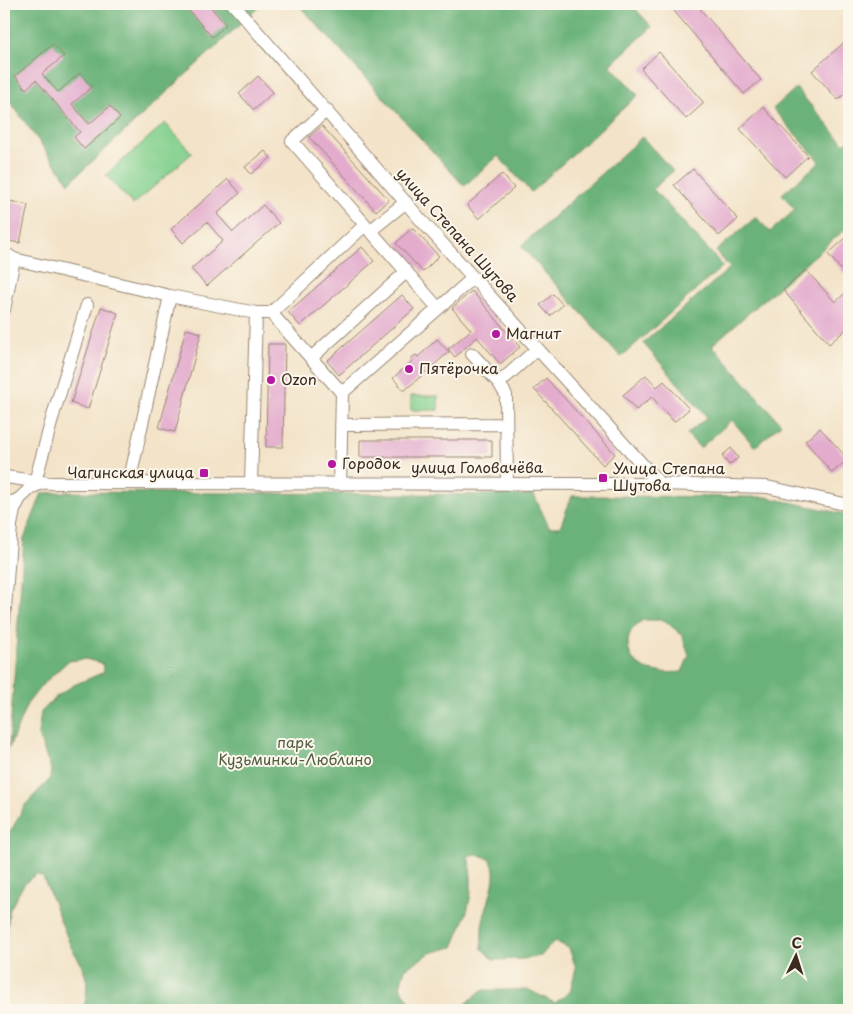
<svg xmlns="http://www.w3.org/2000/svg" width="853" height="1014" font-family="'Playpen Sans',sans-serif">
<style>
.green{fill:#83d08e;stroke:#5f7d56}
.forest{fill:#6ab279;stroke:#526e4c;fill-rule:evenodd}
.building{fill:#e3accd}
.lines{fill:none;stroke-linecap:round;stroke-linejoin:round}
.minor-casing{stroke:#978673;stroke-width:14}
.minor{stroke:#fff;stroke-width:12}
.poi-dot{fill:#b5179e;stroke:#fbf7ec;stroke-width:2}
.labels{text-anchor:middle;stroke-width:4;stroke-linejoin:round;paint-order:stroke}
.street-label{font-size:15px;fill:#3b2a1e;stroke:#fbf7ec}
.poi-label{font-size:15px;fill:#3b2a1e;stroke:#fbf7ec;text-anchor:start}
.park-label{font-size:15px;fill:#515c40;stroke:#fbf7ec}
</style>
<rect width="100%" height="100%" fill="#fbf7ec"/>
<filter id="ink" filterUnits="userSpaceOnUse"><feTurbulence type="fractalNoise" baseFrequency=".02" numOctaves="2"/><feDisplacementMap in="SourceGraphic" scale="10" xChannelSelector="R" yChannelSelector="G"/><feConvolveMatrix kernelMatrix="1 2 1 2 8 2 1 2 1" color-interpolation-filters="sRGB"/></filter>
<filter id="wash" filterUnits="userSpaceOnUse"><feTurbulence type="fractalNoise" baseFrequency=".0096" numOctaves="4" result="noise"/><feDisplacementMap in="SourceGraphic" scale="20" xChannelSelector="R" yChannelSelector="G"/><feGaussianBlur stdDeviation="1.12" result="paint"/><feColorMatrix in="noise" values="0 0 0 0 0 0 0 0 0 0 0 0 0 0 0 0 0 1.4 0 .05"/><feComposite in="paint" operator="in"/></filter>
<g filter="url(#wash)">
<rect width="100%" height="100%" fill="#f3e3c8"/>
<!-- green -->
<path class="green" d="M165,123l27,30 -59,52 -27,-30z
M411,396h27v14h-27z"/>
<!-- forest -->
<path class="forest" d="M4,4h258l-193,179 -65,-90z
M298,4h333l21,23 -42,38 28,30 -107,97 -33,-36 -34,30z
M796,88l48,56 5,-4v86l-137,119 69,79 -26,23 -23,-27 -32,28 -13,-14 20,-17 -64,-74 87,-75 -14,-17 40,-34 14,15 25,-22 -13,-16 38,-32 -47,-53z
M642,137l31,34 -20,18 70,77 -102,91 -100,-111z
M65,492l469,3 15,32h11l12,-31 194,1 83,18v495h-394l5,-1 22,-19h47l26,13 15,-11 6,-24 -7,-20 -15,-7 -13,15 -18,3 -30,1 -11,-11c0,-9 -1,-19 1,-28 4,-21 30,-72 -15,-65 8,39 0,56 -15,91l-23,6 -25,16 -5,18 10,15 9,8h-336l3,-11 1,-17 -5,-17 -11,-18 -28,-70 -7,-3 -12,10 -15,27 -3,35 -2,2v-109l8,-10 13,-24 25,-26 1,-10 -13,-34 3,-23 15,-15 18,-12 30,-13 -2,-9 -17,-4 -17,2 -26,24 -15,19 -18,44 15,-209 18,-46zM643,620h21l18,15 7,21 -7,16c-23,2 -54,0 -54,-30 1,-11 6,-16 15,-22z"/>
<g id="blocks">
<!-- building -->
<path class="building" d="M183,4h25l18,21 -14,12z
M682,4h14l65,76 -17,14 -70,-83z
M849,38v52l-11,10 -26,-29z
M53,44l11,12 -22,18 16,18 22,-19 12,14 -20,17 17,20 21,-18 10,12 -36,31 -10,-12 6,-5 -44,-52 -10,9 -11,-13z
M659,52l45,51 -18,16 -45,-50z
M258,76l15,16 -19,18 -15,-16z
M763,107l45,49 -23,21 -45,-48z
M322,126l67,74 -13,11 -67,-74z
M265,151l6,7 -20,16 -6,-7z
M693,169l45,50 -19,17 -45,-51z
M502,174l12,14 -35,31 -12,-14z
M228,179l12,14 -23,21 16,18 30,-27 16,18 -72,63 -16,-17 32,-28 -16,-19 -24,21 -12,-14z
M10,201l18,4 -8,38 -16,-3v-10z
M412,228l27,28 -16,16 -27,-29z
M849,235v44l-21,-25z
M362,247l12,14 -74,65 -12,-14z
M806,270l29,32 14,-12v37l-20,17 -46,-54z
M472,291l48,56 -20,17 -23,-27 -22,20 -7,-8 23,-19 -19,-22z
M553,294l10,11 -13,11 -10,-11z
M402,295l12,14 -75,66 -12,-14z
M101,307l17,6 -30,96 -17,-6z
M186,329l15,4 -26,99 -16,-4z
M437,339l12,13 -45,39 -11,-13 19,-17 -2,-2 6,-4 2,2z
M268,344h17l-2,103h-17z
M646,375l11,12 7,-6 25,28 -15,13 -22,-25 -16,13 -13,-15z
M546,378l69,76 -12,11 -69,-76z
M820,428l28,31 -16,14 -27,-32z
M360,440h132v17h-132z
M731,448l7,10 -9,7 -7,-9z"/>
</g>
</g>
<g filter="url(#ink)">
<use href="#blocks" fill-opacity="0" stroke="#978673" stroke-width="1"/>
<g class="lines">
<!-- minor casing -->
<g class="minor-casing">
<path id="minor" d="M233,4l188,216 239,264
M327,110l-35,31 146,167
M370,231l36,-29
M4,253l10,6 156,37 86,17h15l94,-88
M4,310l10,-51
M271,313l71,80
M472,354l27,29 7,12 1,89
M311,358l95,-86
M499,383l38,-34
M341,425l165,-1
M4,477c16,1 32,6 50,6l606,1 107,3 82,18
M35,482l19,-70 33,-107
M129,483l41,-187
M251,483l5,-170
M340,484l2,-91 131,-115
M4,500c13,6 18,-5 27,-12 4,-2 8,-4 12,-5
M4,622l7,-97 3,-15 5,-10"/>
</g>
<!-- minor -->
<use href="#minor" class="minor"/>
</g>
</g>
<!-- markers -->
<g class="poi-dot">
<circle cx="496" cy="334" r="5"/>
<circle cx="409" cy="369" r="5"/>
<circle cx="271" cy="380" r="5"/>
<circle cx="332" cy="464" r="5"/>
<rect x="199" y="468" width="10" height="10" rx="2.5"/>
<rect x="598" y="473" width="10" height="10" rx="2.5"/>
</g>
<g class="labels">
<!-- street labels -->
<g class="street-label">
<text transform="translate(457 235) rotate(48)" y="5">улица Степана Шутова</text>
<text x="477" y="473">улица Головачёва</text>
</g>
<!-- poi labels -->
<g class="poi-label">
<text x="506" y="339">Магнит</text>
<text x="419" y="374">Пятёрочка</text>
<text x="281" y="385">Ozon</text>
<text x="342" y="469">Городок</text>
<text x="613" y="474">Улица Степана<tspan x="613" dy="17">Шутова</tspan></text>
<text x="194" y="478" text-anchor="end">Чагинская улица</text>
</g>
<!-- park labels -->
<g class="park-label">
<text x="295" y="748">парк<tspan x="295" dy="17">Кузьминки-Люблино</tspan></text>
</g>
</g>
<!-- margin -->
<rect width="853" height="1014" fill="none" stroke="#fbf7ec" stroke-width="20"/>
<!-- north arrow -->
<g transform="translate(796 956) rotate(4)" stroke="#fbf7ec" stroke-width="4" paint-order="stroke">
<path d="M0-4L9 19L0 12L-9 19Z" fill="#3b2a1e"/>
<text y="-8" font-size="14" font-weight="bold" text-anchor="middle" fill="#3b2a1e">С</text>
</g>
</svg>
